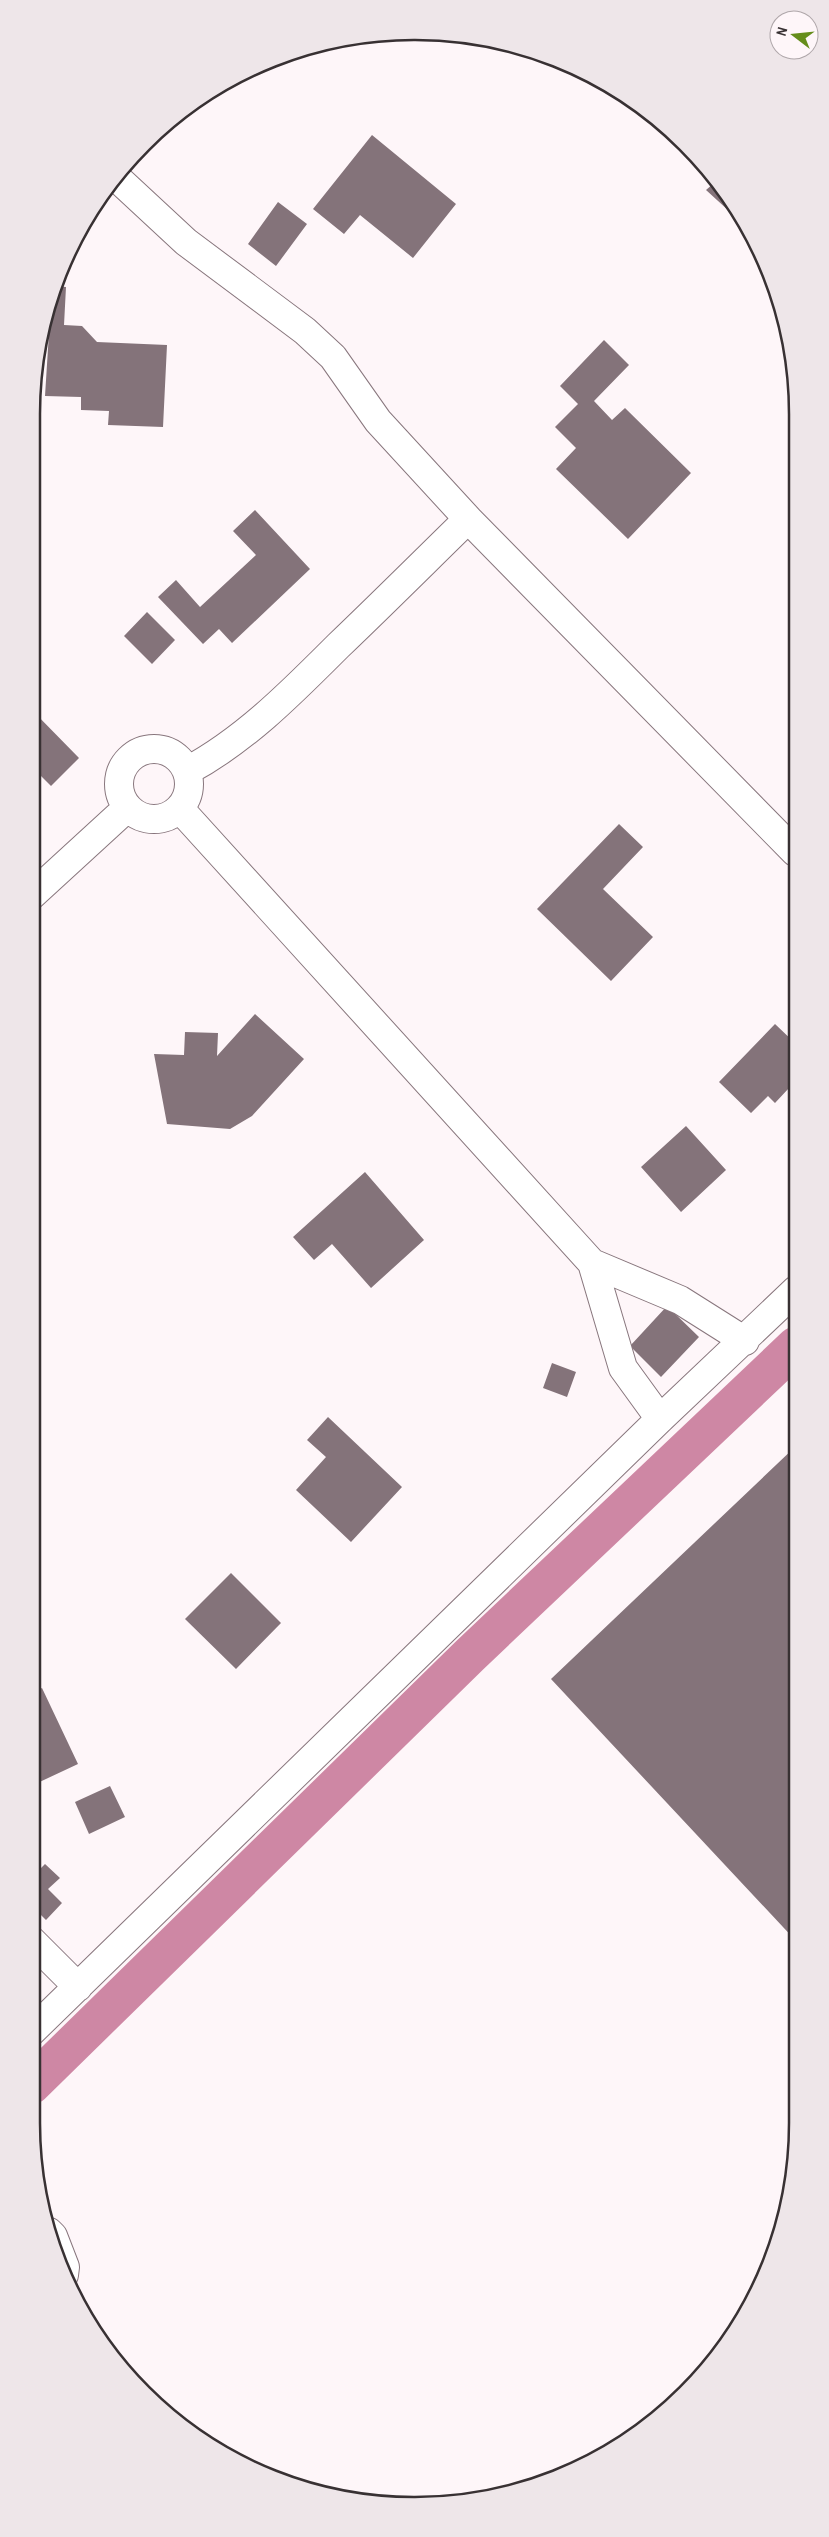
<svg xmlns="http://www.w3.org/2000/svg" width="829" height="2537" font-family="'Archivo Narrow',sans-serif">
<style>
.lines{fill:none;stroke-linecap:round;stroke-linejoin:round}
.canal{stroke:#ce87a4;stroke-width:39}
.building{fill:#84737a}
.minor-casing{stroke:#88767d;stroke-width:30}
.minor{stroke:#fff;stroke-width:28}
.rim{fill:none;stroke:#383133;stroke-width:2.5}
</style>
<rect width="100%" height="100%" fill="#fef6f9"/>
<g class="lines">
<!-- canal -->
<path class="canal" d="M31,2085l439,-430 326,-309"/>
</g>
<!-- building -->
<path class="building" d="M372,135l84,69 -43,54 -53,-43 -16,19 -31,-25z
M714,183l26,37v1l-34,-31z
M278,202l29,22 -31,42 -28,-22z
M55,286l11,1 -2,38 18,1 15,16 70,3 -4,82 -55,-2 1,-14 -28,-1v-13l-36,-1 6,-95z
M604,340l25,25 -35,36 18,19 13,-12 66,65 -63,66 -72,-70 20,-21 -21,-21 23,-23 -18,-18z
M255,510l55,59 -78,74 -13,-14 -16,15 -45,-47 18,-17 24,27 56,-52 -23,-24z
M147,612l28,28 -23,24 -28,-28z
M31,709l48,49 -28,28 -20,-20z
M619,824l24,23 -40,42 50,48 -42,44 -74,-72z
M255,1014l49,45 -52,57 -22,13 -63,-5 -13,-70 30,1 1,-23 33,1 -1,23z
M775,1024l21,20v50l-7,-6 -14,15 -7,-7 -17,17 -32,-31z
M686,1126l40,44 -45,42 -40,-45z
M365,1172l59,68 -53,48 -39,-44 -18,16 -21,-23z
M667,1306l32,31 -38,40 -31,-31z
M552,1363l24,9 -9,25 -24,-9z
M328,1417l74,70 -51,55 -55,-52 30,-33 -19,-17z
M796,1446l1,496 -246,-263z
M231,1573l50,50 -45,46 -51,-50z
M42,1688l36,76 -47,22v-93z
M110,1786l15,31 -36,17 -14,-32z
M45,1864l15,14 -12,11 14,14 -16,17 -15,-15v-27z"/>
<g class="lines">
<!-- minor casing -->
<g class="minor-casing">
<path id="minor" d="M116,177l70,65 119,89 28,26 45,64 90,98
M119 784a35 35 0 1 1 70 0a35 35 0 1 1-70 0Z
M187,771c58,-31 105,-79 151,-125 44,-42 87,-85 130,-127l327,333
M180,809l412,454 88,37 65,41
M31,896l96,-88
M592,1263l31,105 37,51
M31,1940l47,47
M31,2032l629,-613 136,-129
M49,2232l4,4 12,31 -1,8"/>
</g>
<!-- minor -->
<use href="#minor" class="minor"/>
</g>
<!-- crop -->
<path d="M0 0H829V2537H0ZM414 40H415A374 374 0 0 1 789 414V2123A374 374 0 0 1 415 2497H414A374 374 0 0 1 40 2123V414A374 374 0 0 1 414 40Z" fill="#eee6e9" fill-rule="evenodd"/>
<path class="rim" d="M414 40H415A374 374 0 0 1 789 414V2123A374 374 0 0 1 415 2497H414A374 374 0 0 1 40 2123V414A374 374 0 0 1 414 40Z"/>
<!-- north arrow -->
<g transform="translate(794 35) rotate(286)"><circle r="24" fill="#fef6f9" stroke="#afa7aa"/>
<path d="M0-4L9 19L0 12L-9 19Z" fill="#658d1b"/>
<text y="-8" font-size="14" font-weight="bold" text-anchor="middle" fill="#383133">N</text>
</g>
</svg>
